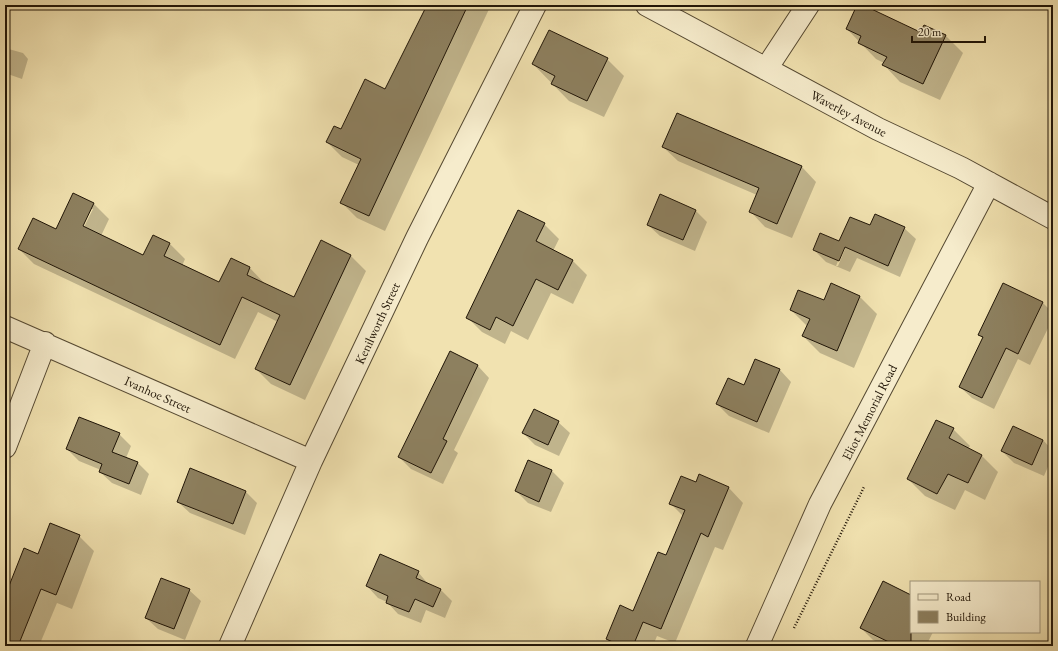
<svg xmlns="http://www.w3.org/2000/svg" width="1058" height="651" font-family="'EB Garamond',serif">
<style>
.shadow{fill:#0003;fill-rule:evenodd}
.building{fill:#8d805f;stroke:#201507}
.lines{fill:none;stroke-linecap:round;stroke-linejoin:round}
.minor-casing{stroke:#544831;stroke-width:24}
.path{stroke:#201507;stroke-width:2.5;stroke-dasharray:1 2;stroke-linecap:butt}
.minor{stroke:#f6eccc;stroke-width:22}
.labels{text-anchor:middle;stroke-width:3.5;stroke-linejoin:round;paint-order:stroke}
.street-label{font-size:13px;fill:#201507;stroke:#f6eccc}
</style>
<rect width="100%" height="100%" fill="#f1e2b0"/>
<filter id="stains"><feTurbulence type="fractalNoise" baseFrequency=".005" numOctaves="4"/><feColorMatrix values="0 0 0 0 .2 0 0 0 0 .09 0 0 0 0 .02 0 0 0 .5 -.17"/></filter>
<radialGradient id="worn" r=".72"><stop offset=".6" stop-color="#630" stop-opacity="0"/><stop offset="1" stop-color="#630" stop-opacity=".3"/></radialGradient>
<!-- shadow -->
<path class="shadow" d="M427,5h64l-106,226 -28,-13 -15,-15 17,-38 -17,-8 -15,-15 59,-52z
M858,5l63,29 3,-8 22,10 17,17 -23,47 -40,-18 -16,-17v-2l-8,-4 -29,-30z
M1053,31v9l-3,-3z
M5,48l18,5 5,6 -6,20 -17,-6z
M607,59l17,17 -20,41 -35,-16 -36,-37z
M677,114l125,53 14,15 -24,56 -27,-11 -14,-15 6,-17 -79,-34 -15,-14z
M73,194l21,10 15,15 -8,17 43,20 9,-19 17,7 15,15 -3,7 38,18 12,-25 18,9 15,16 29,14 27,-56 30,14 15,15 -61,129 -34,-16 -15,-15 22,-47 -20,-10 -23,47 -201,-95 -15,-15 38,-19zM90,209h3l-11,22h-2z
M661,196l35,15 11,11 -12,29 -35,-15 -12,-11z
M544,224l15,15 -6,12 19,9 15,15 -14,29 -22,-11 -23,47 -17,-9 -6,13 -23,-12 -15,-15z
M870,226l34,2 12,11 -16,38 -43,-19 -7,14 -24,-10 -12,-12 25,-7zM843,249h2l-7,17h-2z
M1004,284l39,19 10,10v5l-23,47 -12,-6 -24,50 -22,-11 -12,-11 23,-48 -4,-5z
M832,285l28,12 17,17 -23,54 -34,-15 -17,-17 4,-10 -16,-16 34,-8z
M450,353l28,13 11,12 -35,72 4,3 -15,31 -32,-15 -12,-12z
M756,360l24,10 11,12 -22,51 -40,-17 -12,-12 28,-18z
M558,422l12,11 -11,23 -24,-11 -12,-12z
M1013,427l30,13 10,11v4l-9,21 -30,-13 -12,-12z
M953,429l17,17 -2,3 13,6 17,17 -13,28 -20,-10 -10,20 -30,-14 -17,-17z
M119,434l12,12 -5,12 12,5 11,11 -8,21 -29,-12 -12,-11 1,-2 -22,-9 -12,-12z
M529,461l23,10 12,12 -13,29 -23,-9 -12,-12z
M700,476l29,12 14,15 -20,47 -8,-3 -40,96 -18,-7 -4,10h-40l-6,-7 27,-27 33,-56 16,-40 -13,-13 26,-19z
M246,492l11,11 -12,32 -55,-22 -12,-11z
M79,536l15,15 -22,58 -15,-6 -18,43h-34v-47l34,-43z
M418,572l11,13 11,4 12,12 -7,17 -19,-8 -5,13 -23,-9 -11,-12 -9,-4 -11,-12z
M189,590l12,11 -16,39 -27,-11 -12,-11z
M911,596v36h22l-7,14h-40l-13,-6 -12,-12z"/>
<!-- building -->
<path class="building" d="M427,5h41l-99,211 -29,-13 21,-44 -35,-17 8,-16 7,3 24,-50 20,10z
M857,5h6l57,27 4,-7 22,10 -23,49 -41,-19 5,-8 -29,-14 3,-7 -15,-7z
M549,30l59,28 -21,43 -36,-17 4,-8 -23,-12z
M677,113l125,53 -25,58 -28,-12 10,-24 -97,-41z
M73,193l21,10 -11,23 60,29 10,-20 17,8 -6,13 55,26 12,-24 19,9 -3,8 47,22 27,-57 30,15 -61,130 -35,-16 25,-54 -38,-18 -22,48 -202,-96 15,-31 23,11z
M660,194l36,16 -13,30 -36,-15z
M518,210l27,13 -9,18 37,19 -15,30 -22,-11 -23,47 -17,-9 -6,13 -24,-12z
M875,214l30,13 -17,39 -43,-19 -6,14 -26,-11 7,-17 19,8 11,-24 20,8z
M831,283l29,13 -23,55 -35,-15 8,-17 -20,-9 8,-20 26,10z
M1003,283l40,19 -25,52 -12,-6 -24,50 -23,-11 24,-50 -5,-2z
M450,351l28,14 -35,74 4,2 -16,32 -33,-16z
M755,359l25,10 -23,53 -41,-18 12,-26 16,7z
M534,409l25,12 -11,24 -26,-12z
M79,417l41,16 -8,19 26,10 -9,22 -30,-12 3,-8 -36,-15z
M936,420l18,8 -5,10 33,17 -14,28 -20,-9 -11,20 -30,-15z
M1013,426l30,14 -11,25 -31,-14z
M528,460l24,10 -13,32 -24,-11z
M190,468l56,23 -13,33 -56,-22z
M699,474l30,13 -21,50 -7,-4 -40,96 -18,-7 -10,24h-11l-16,-7 14,-34 13,6 25,-59 8,3 19,-45 -16,-6 12,-28 15,6z
M50,523l30,12 -24,60 -15,-6 -23,57h-13v-50l19,-48 14,6z
M380,554l39,17 -3,7 25,11 -8,18 -18,-8 -6,13 -23,-9 2,-7 -22,-10z
M161,578l29,11 -16,40 -29,-11z
M883,581l28,14v51h-14l-37,-18z"/>
<g class="lines">
<!-- minor casing -->
<g class="minor-casing">
<path id="minor" d="M647,5l231,124 83,39 92,50
M766,69l42,-64
M5,327l306,134
M5,447l40,-104
M230,646l81,-185 106,-223 118,-233
M757,646l63,-142 169,-321"/>
</g>
<!-- path -->
<path class="path" d="M794,628l70,-141"/>
<!-- minor -->
<use href="#minor" class="minor"/>
</g>
<g class="labels">
<!-- street labels -->
<g class="street-label">
<text transform="translate(849 113) rotate(28)" y="5">Waverley Avenue</text>
<text transform="translate(377 323) rotate(-65)" y="5">Kenilworth Street</text>
<text transform="translate(158 394) rotate(24)" y="5">Ivanhoe Street</text>
<text transform="translate(869 412) rotate(-63)" y="5">Eliot Memorial Road</text>
</g>
</g>
<!-- margin -->
<rect width="1058" height="651" fill="none" stroke="#f1e2b0" stroke-width="20"/>
<rect x="6" y="6" width="1046" height="639" fill="none" stroke="#201507" stroke-width="2"/>
<rect x="10" y="10" width="1038" height="631" fill="none" stroke="#201507"/>
<!-- legend -->
<rect x="910" y="581" width="130" height="52" fill="#f6eccc" stroke="#a0967d"/>
<rect x="918" y="594" width="20" height="6" fill="#f6eccc" stroke="#a0967d"/>
<text x="946" y="601" font-size="12" fill="#201507">Road</text>
<rect x="918" y="611" width="20" height="12" fill="#8d805f" stroke="#a0967d"/>
<text x="946" y="621" font-size="12" fill="#201507">Building</text>
<!-- scale -->
<path d="M912 36v6h73v-6" fill="none" stroke="#201507" stroke-width="2"/>
<text x="918" y="36" font-size="12" fill="#201507" stroke="#f6eccc" stroke-width="3" paint-order="stroke">20 m</text>
<rect width="100%" height="100%" filter="url(#stains)"/>
<rect width="100%" height="100%" fill="url(#worn)"/>
</svg>
